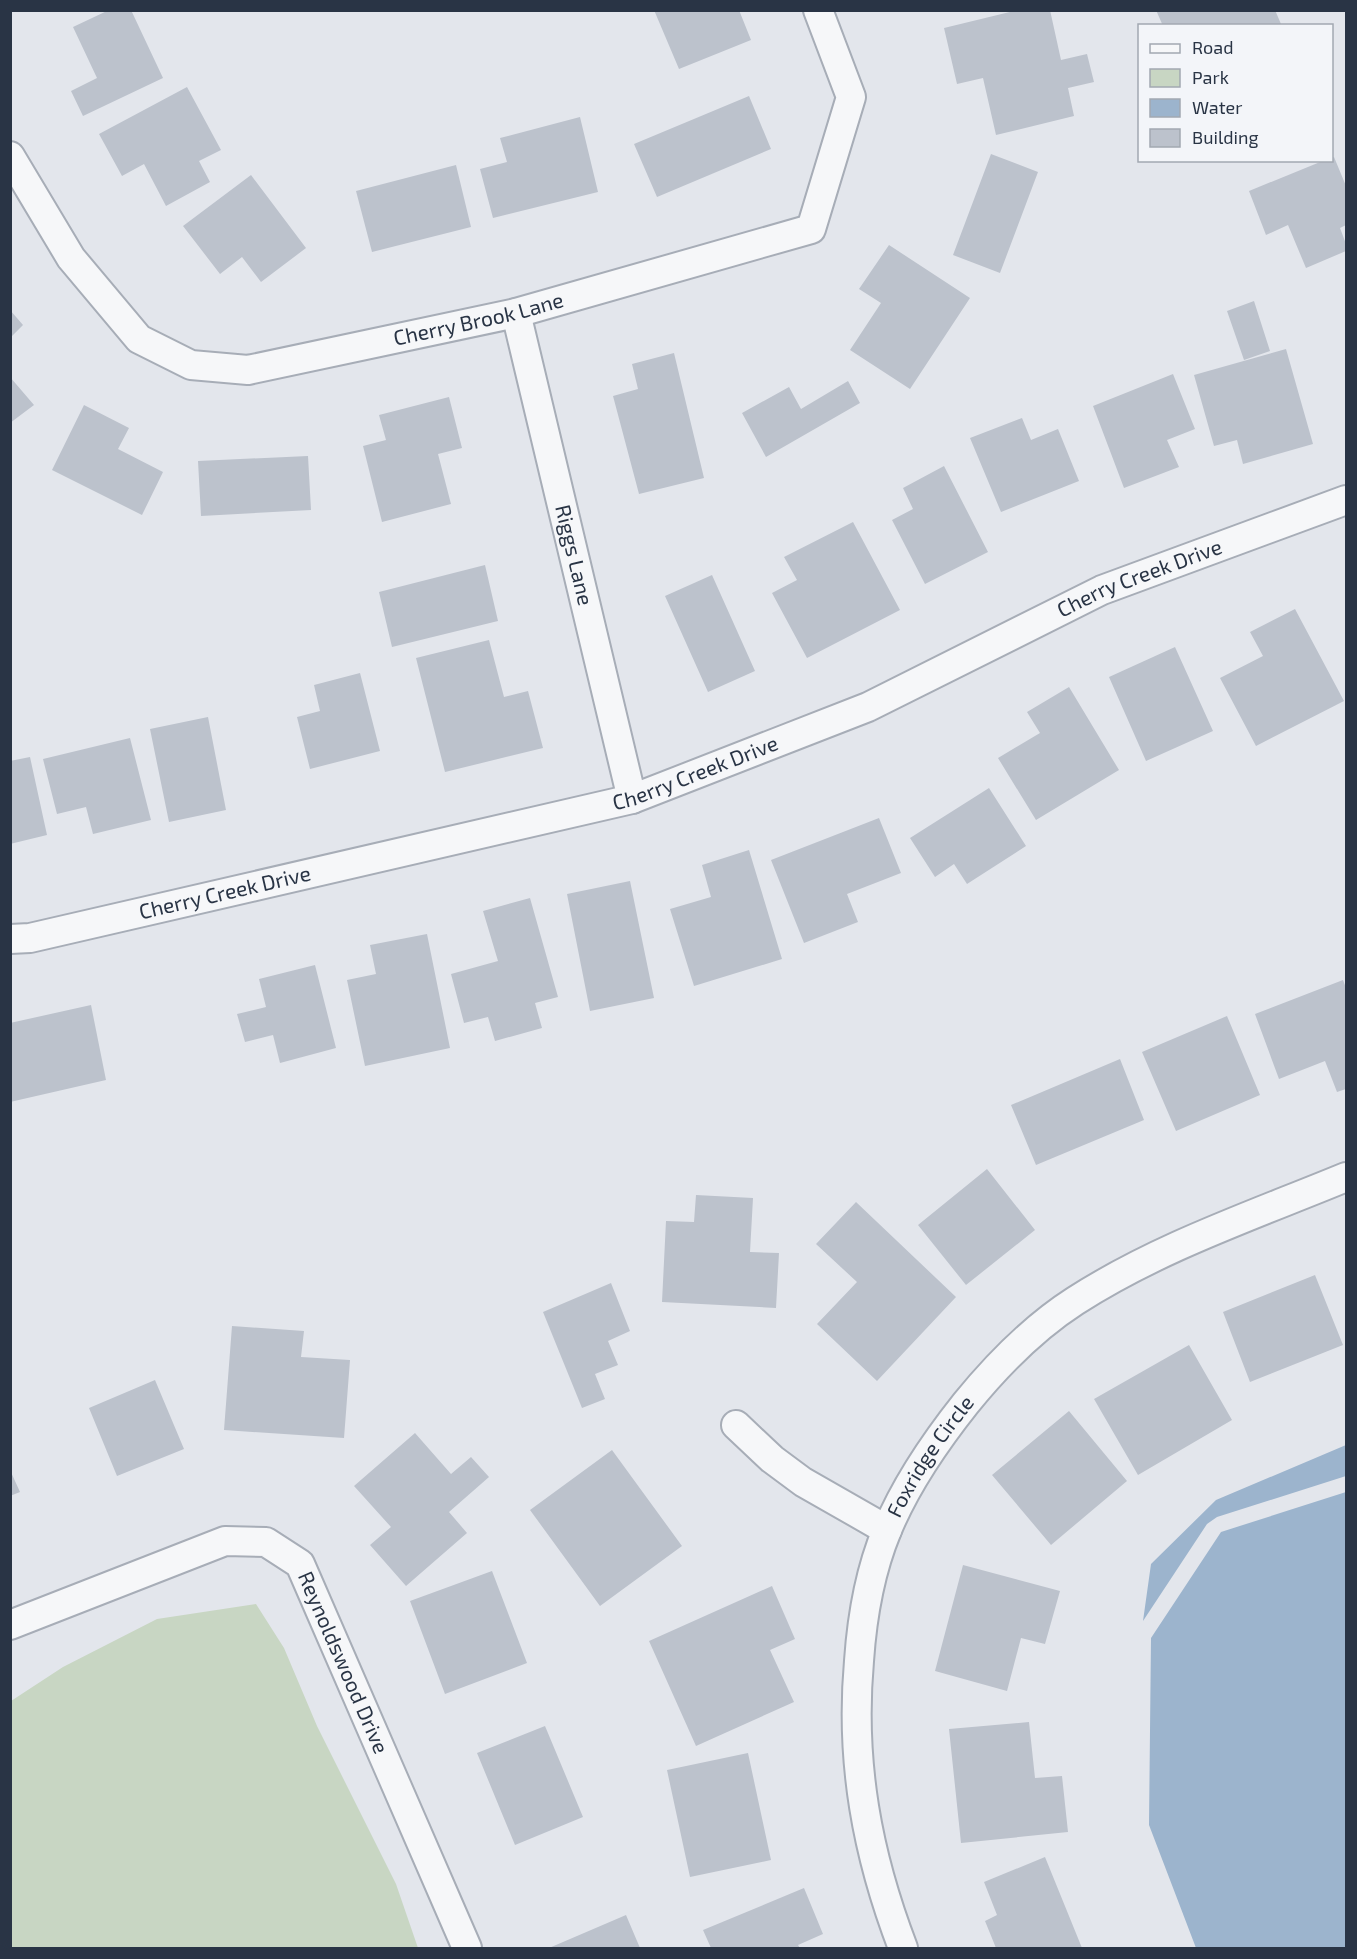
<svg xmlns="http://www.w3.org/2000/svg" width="1357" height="1959" font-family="'Exo 2',sans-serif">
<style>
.green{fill:#c8d6c3}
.water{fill:#9cb4cd}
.building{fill:#bcc2cc}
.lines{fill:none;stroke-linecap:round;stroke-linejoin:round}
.minor-casing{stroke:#a7adb7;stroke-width:32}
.minor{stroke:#f6f7f9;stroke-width:28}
.labels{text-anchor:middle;stroke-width:4.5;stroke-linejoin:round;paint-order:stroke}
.street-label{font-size:21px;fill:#293445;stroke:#f3f5f9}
</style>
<rect width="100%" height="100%" fill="#e3e6ec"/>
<!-- green -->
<path class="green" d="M256,1604l28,44 33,78 79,158 22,64h-407v-247l52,-34 94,-48z"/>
<!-- water -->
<path class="water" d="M1346,1445v31l-129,41 -10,7 -64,97 8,-57 65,-64z
M1346,1492v456h-150l-47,-123 2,-187 70,-106z"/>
<!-- building -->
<path class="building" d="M109,10h22l32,68 -80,38 -12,-25 26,-13 -24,-51z
M654,10h85l12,30 -72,29z
M1018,10h32l11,50 26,-6 7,28 -26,6 6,28 -78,19 -13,-57 -26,6 -13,-56z
M1156,10h119l6,14 -118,2z
M187,87l34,63 -22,11 11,21 -44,24 -22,-42 -22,12 -23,-42z
M749,96l22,53 -114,48 -23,-53z
M580,117l18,75 -105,26 -13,-49 27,-7 -7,-24z
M991,154l47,18 -38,101 -47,-18z
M1334,157l12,29v39l-6,3 6,16v7l-40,17 -18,-43 -22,10 -17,-44 76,-31h7v-2z
M456,165l15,62 -99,25 -16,-61z
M251,175l55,73 -45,34 -19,-25 -22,17 -37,-48z
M889,245l81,53 -60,91 -60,-39 31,-47 -22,-14z
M1254,301l16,50 -26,9 -17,-49z
M10,310l13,15 -13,13z
M1286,349l27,95 -70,20 -6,-24 -23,6 -20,-71z
M674,353l30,125 -65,16 -26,-98 25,-7 -6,-25z
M1173,374l22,55 -28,11 12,27 -55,21 -31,-82z
M10,377l24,28 -24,18z
M848,381l12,22 -94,54 -24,-44 47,-26 12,22z
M449,397l13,51 -24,6 13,50 -69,18 -19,-76 23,-6 -7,-25z
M84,405l45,23 -11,21 45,23 -21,43 -90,-45z
M1022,418l9,22 27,-11 21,52 -78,31 -31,-74z
M308,456l3,54 -110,6 -3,-55z
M944,466l44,86 -63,32 -33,-64 21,-11 -10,-21z
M853,522l47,88 -93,48 -35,-65 25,-13 -13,-23z
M485,565l13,56 -106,26 -13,-55z
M712,575l43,96 -47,21 -43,-96z
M1295,609l49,92 -88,45 -36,-68 43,-22 -13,-24z
M489,640l15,57 24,-6 15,57 -98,24 -29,-114z
M1175,647l38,84 -67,30 -37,-84z
M360,673l20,78 -70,18 -13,-52 23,-6 -6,-26z
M1069,687l50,83 -83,50 -38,-62 42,-25 -13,-21z
M208,717l18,93 -57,12 -19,-93z
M130,738l21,82 -58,14 -7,-27 -29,7 -14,-55z
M30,757l17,78 -37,9v-83z
M989,788l37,58 -59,38 -13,-20 -19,13 -25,-39z
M879,818l22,55 -54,21 11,28 -54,21 -33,-83z
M749,850l33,109 -88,27 -24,-77 41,-12 -9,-32z
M630,881l24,117 -64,13 -23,-117z
M530,898l28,99 -23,6 7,25 -47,13 -7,-24 -24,6 -13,-49 47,-13 -15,-50z
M427,934l23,114 -85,18 -18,-86 29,-6 -6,-29z
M315,965l21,83 -56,15 -7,-28 -28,7 -8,-28 29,-7 -7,-28z
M1343,980l3,8v101l-9,3 -12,-31 -46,18 -24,-65z
M91,1005l15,75 -96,22v-79z
M1227,1016l33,79 -84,36 -34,-79z
M1120,1059l24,61 -108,45 -25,-60z
M987,1169l48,61 -69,55 -48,-60z
M696,1195l57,3 -3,54 29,1 -3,55 -114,-6 4,-81 28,1z
M856,1202l100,95 -79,84 -60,-57 40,-42 -41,-38z
M1315,1275l28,70 -93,37 -27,-70z
M611,1283l19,48 -22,10 10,24 -23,9 10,25 -23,9 -39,-96z
M232,1326l72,5 -3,26 49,3 -6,78 -120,-8z
M1189,1345l43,75 -94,55 -44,-76z
M155,1380l29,69 -67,27 -28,-68z
M1069,1411l58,70 -76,64 -59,-70z
M415,1433l36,41 20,-17 18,20 -40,35 18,21 -61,53 -36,-41 21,-18 -37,-41z
M612,1450l70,96 -82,60 -70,-96z
M10,1470l10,22 -10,4z
M963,1565l97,26 -15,53 -24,-6 -14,53 -72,-20z
M492,1571l35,92 -82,31 -35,-93z
M772,1586l23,53 -25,11 24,52 -98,44 -47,-105z
M1029,1722l6,56 27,-2 6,56 -107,11 -12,-114z
M545,1726l38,91 -68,28 -38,-92z
M748,1753l23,107 -81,17 -23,-107z
M1045,1857l37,91h-86l-11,-27 12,-6 -13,-33z
M804,1888l19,46 -25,11 2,3h-89l-8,-18z
M626,1915l14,33h-91z"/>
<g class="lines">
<!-- minor casing -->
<g class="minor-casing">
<g id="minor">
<path id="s1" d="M10,156l61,102 68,81 52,26 57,5 268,-57 295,-84 40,-132 -33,-87"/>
<path id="s2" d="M516,313l116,486"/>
<path id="s3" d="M10,939l20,-1 602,-139 236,-92 234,-117 244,-90"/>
<path d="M736,1425l36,34 31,23 84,48"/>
<path id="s4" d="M10,1625l215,-84 41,1 34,22 167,384"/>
<path id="s5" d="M903,1948c-36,-94 -53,-186 -44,-287 3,-44 11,-90 28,-131 19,-46 48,-88 79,-127 31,-38 67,-75 109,-102 84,-54 179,-86 271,-124"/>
</g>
</g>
<!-- minor -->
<use href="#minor" class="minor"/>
</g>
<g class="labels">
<!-- street labels -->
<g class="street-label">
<text dy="7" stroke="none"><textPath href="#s1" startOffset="576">Cherry Brook Lane</textPath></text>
<text dy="7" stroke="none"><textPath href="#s2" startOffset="249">Riggs Lane</textPath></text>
<text dy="7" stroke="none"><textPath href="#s3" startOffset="1192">Cherry Creek Drive</textPath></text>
<text dy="7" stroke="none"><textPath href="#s3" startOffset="706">Cherry Creek Drive</textPath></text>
<text dy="7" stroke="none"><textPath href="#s3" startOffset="220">Cherry Creek Drive</textPath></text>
<text dy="7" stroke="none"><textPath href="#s5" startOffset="513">Foxridge Circle</textPath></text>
<text dy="7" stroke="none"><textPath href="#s4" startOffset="420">Reynoldswood Drive</textPath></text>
</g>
</g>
<!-- border -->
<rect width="1357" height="1959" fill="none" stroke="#293445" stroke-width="24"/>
<!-- legend -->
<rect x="1138" y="24" width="195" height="138" fill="#f3f5f9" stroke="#a2a8b1" stroke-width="1.5"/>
<rect x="1150" y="44" width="30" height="9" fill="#f6f7f9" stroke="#a2a8b1" stroke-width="1.5"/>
<text x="1192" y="54" font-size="18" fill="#293445">Road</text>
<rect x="1150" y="69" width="30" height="18" fill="#c8d6c3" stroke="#a2a8b1" stroke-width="1.5"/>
<text x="1192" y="84" font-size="18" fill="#293445">Park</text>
<rect x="1150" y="99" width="30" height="18" fill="#9cb4cd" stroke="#a2a8b1" stroke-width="1.5"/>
<text x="1192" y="114" font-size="18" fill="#293445">Water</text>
<rect x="1150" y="129" width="30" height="18" fill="#bcc2cc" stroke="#a2a8b1" stroke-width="1.5"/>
<text x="1192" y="144" font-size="18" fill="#293445">Building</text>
</svg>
